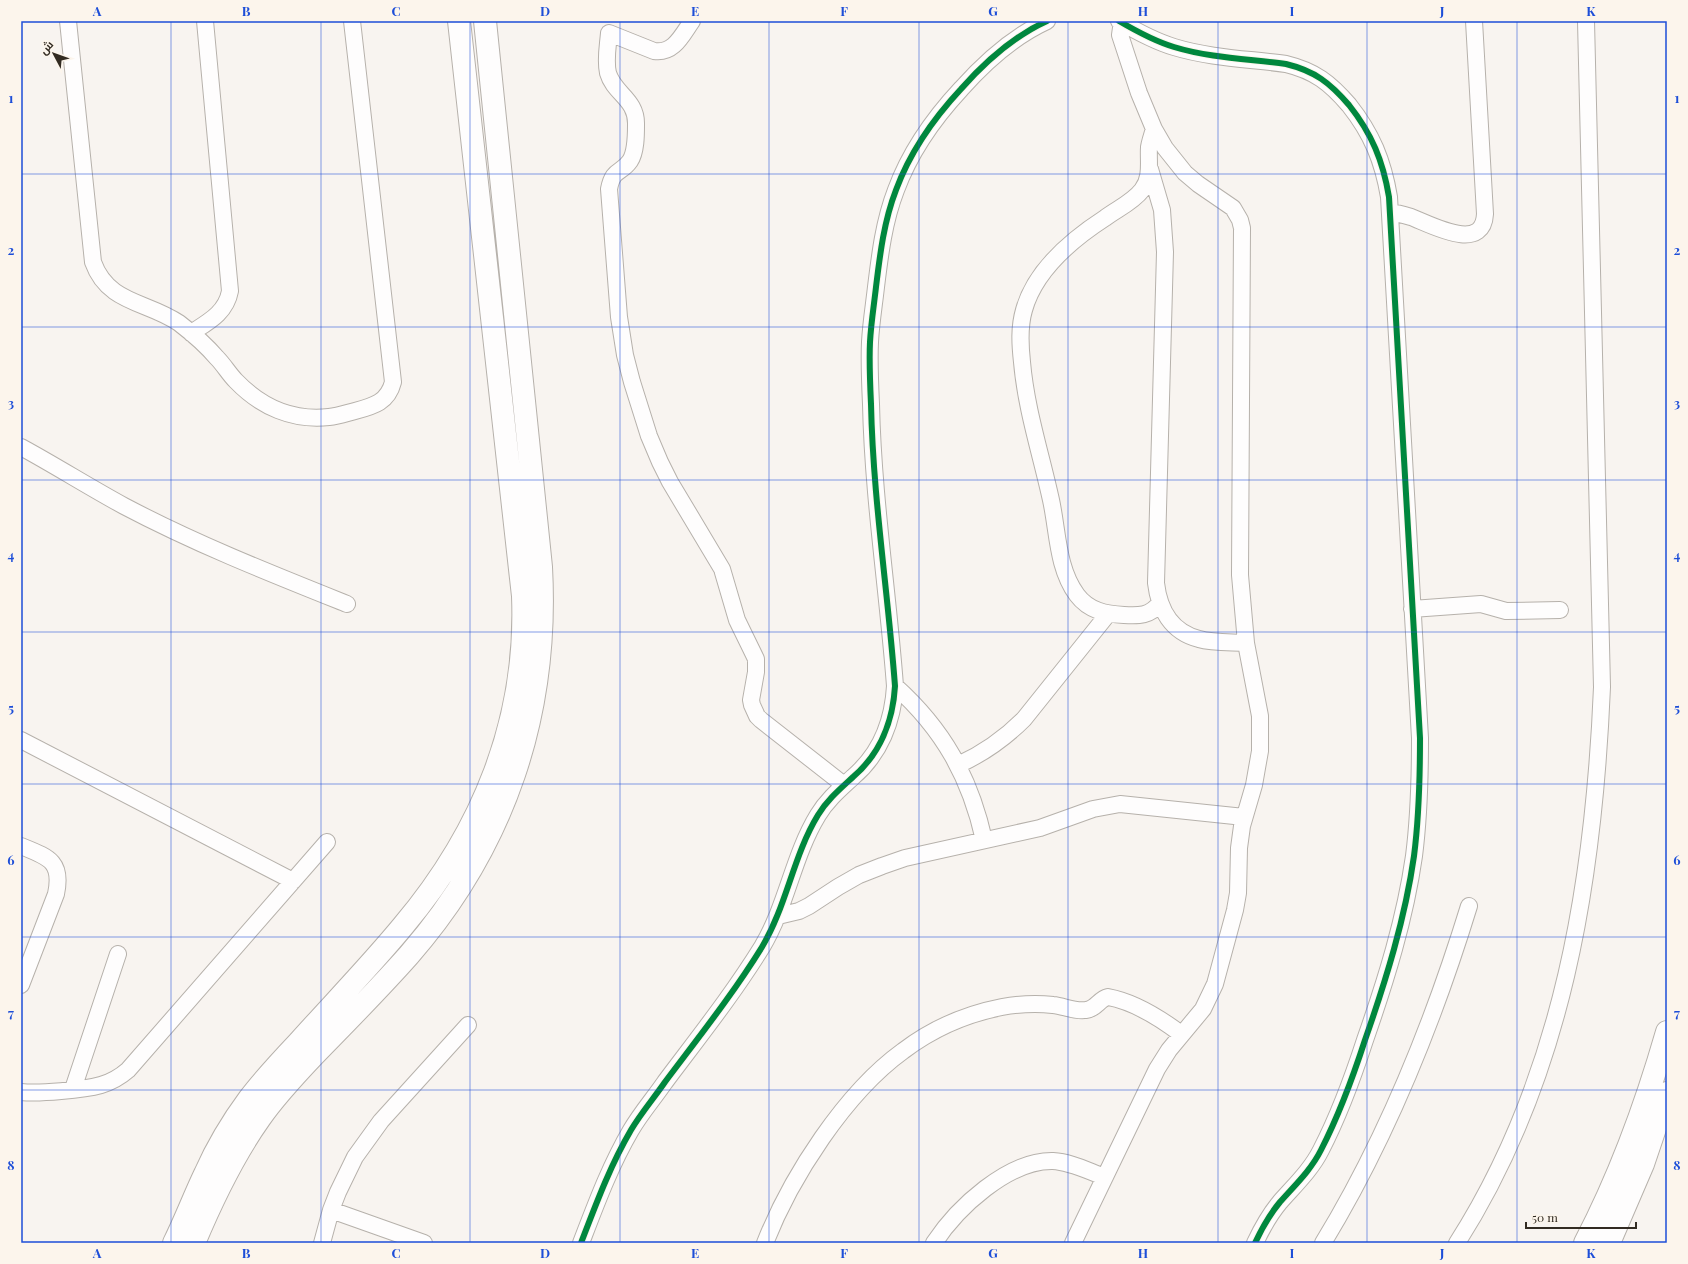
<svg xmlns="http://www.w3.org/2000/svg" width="1688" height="1264" font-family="'Playfair Display',Cairo,serif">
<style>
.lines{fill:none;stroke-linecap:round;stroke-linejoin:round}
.street-casing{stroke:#b6b1ab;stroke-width:18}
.secondary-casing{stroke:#b6b1ab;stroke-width:24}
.street{stroke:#fefdfd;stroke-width:16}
.secondary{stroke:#fefdfd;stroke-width:22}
.cycleway-casing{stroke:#fcf5ec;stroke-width:8}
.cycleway{stroke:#00873e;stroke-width:6}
.grid{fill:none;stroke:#1d4ed8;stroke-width:1;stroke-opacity:0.55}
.neatline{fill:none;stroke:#1d4ed8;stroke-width:1.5}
.grid-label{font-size:13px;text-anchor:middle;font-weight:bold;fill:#1d4ed8}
</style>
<rect width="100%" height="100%" fill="#f8f4f0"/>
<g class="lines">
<!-- street casing -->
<g class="street-casing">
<path id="street" d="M68,21l25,241c15,42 54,39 86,61 13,10 27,22 38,35 7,7 12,16 19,23 25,26 57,40 93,36 9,-1 18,-4 26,-6 19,-5 33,-9 38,-29l-41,-361
M692,21c-10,14 -18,33 -38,30l-45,-18c-1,13 -4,27 -1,40 6,21 29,26 28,52 0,10 0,27 -6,36 -9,13 -17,7 -21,28l10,128 6,38 7,27 17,54 11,26 10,20 52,87 15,51 19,39v13l-5,28 1,5 5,11 4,4 83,65
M1119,21c17,10 35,20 55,26 36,11 75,12 112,17 29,7 44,19 63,41 23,29 34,56 40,92l31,541c0,39 -1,79 -6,118 -9,63 -28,124 -49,184 -12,37 -26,75 -44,110 -10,20 -26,35 -41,52 -10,12 -18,26 -25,41
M1154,129c-2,6 -4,12 -5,18 -1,15 3,30 -7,43 -9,12 -25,19 -37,28 -34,22 -70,52 -81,92 -5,17 -4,34 -2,52 4,47 19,92 29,138 7,32 6,68 26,95 12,16 29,19 47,20 15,1 26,1 36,-12
M1150,169l12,41 3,42 -9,331c3,26 15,49 43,56 14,4 32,3 47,4
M1390,212c7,1 14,3 21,5 19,7 72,37 74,-3l-11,-193
M191,333c17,-11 35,-20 39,-42l-25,-270
M21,447c35,19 68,40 103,59 72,38 148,68 223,98
M1412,609l69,-5 25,7 54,-1
M895,686c48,43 75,91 89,154
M21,740l272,141
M958,765c26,-12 46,-26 66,-46l84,-105
M21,846c27,11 42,15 35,48l-35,91
M778,916l21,-5 10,-5 29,-19 21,-12 23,-9 23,-8 135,-30 53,-19 27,-5 124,13
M73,1089l45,-135
M21,1092c18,2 62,-2 80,-7 10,-3 19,-8 27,-15l199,-228
M331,1210l93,33
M322,1243l9,-33 7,-18 17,-35 26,-36 87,-96
M581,1243c15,-39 29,-77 50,-113 10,-17 23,-32 34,-48 33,-44 68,-88 97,-135 25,-42 31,-91 56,-132 9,-15 22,-26 35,-38 27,-23 40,-56 42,-91 -7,-94 -22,-188 -24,-282 -1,-21 -2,-42 -1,-62 1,-19 4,-37 6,-55 4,-33 8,-66 20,-97 14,-38 38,-72 65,-101 24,-27 53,-53 86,-68
M765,1243c26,-66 80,-150 138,-192 29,-22 63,-37 99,-44 17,-3 34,-4 51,-2 11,1 22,7 33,5 10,-1 13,-11 22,-13 27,5 52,21 73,37
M934,1243c23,-35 74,-83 119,-82 18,1 35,10 52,16
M1073,1243l84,-174 12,-19 34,-41 12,-25 20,-74 3,-17 1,-45 3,-22 12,-41 6,-34v-35l-14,-73 -6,-68 2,-347 -2,-8 -7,-12 -35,-24 -13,-11 -20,-25 -11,-19 -15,-36 -19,-58 2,-14
M1323,1243c64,-105 110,-220 146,-337
M1457,1243c106,-166 137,-363 145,-556l-16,-666"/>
</g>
<!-- secondary casing -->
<g class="secondary-casing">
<path id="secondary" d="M174,1243c11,-22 20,-46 31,-69 12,-27 27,-52 44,-75 15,-20 33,-39 50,-57 35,-39 71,-76 104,-116 80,-95 125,-206 120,-330l-64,-575
M194,1243c18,-43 39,-87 66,-125 16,-23 35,-43 54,-63 32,-33 64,-65 95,-100 96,-110 140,-242 132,-388l-56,-546
M1585,1243c35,-67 61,-138 82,-211
M1609,1243l34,-79 24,-71"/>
</g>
<!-- street -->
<use href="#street" class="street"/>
<!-- secondary -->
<use href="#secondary" class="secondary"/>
<!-- cycleway casing -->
<g class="cycleway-casing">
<path id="cycleway" d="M1119,21c17,10 35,20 55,26 36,11 75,12 112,17 29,7 44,19 63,41 23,29 34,56 40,92l31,541c0,39 -1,79 -6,118 -9,63 -28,124 -49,184 -12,37 -26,75 -44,110 -10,20 -26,35 -41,52 -10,12 -18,26 -25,41
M581,1243c15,-39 29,-77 50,-113 10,-17 23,-32 34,-48 33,-44 68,-88 97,-135 25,-42 31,-91 56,-132 9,-15 22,-26 35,-38 27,-23 40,-56 42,-91 -7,-94 -22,-188 -24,-282 -1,-21 -2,-42 -1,-62 1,-19 4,-37 6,-55 4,-33 8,-66 20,-97 14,-38 38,-72 65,-101 24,-27 53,-53 86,-68"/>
</g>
<!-- cycleway -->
<use href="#cycleway" class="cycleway"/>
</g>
<!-- grid -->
<path class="grid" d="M171,21v1222M321,21v1222M470,21v1222M620,21v1222M769,21v1222M919,21v1222M1068,21v1222M1218,21v1222M1367,21v1222M1517,21v1222M21,174h1646M21,327h1646M21,480h1646M21,632h1646M21,784h1646M21,937h1646M21,1090h1646"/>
<!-- border -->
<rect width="1688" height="1264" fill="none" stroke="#fcf5ec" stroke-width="44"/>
<!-- north arrow -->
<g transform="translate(54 54) rotate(311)" stroke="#fcf5ec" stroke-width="3" paint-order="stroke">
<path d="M0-3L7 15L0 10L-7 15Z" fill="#322b22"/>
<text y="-6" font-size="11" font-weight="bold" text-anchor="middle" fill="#322b22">ش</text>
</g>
<!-- scale -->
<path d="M1526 1222v6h110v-6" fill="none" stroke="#322b22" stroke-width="2"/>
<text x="1532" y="1222" font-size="12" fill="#322b22" stroke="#fcf5ec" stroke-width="3" paint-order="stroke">50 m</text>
<rect x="22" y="22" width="1644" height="1220" class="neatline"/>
<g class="grid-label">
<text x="97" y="16">A</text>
<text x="246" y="16">B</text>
<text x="396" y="16">C</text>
<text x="545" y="16">D</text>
<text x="695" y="16">E</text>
<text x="844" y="16">F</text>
<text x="993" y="16">G</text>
<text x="1143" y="16">H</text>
<text x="1292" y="16">I</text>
<text x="1442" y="16">J</text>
<text x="1591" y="16">K</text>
<text x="11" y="103">1</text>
<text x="1677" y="103">1</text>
<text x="11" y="255">2</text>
<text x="1677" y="255">2</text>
<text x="11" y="408">3</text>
<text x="1677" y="408">3</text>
<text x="11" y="560">4</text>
<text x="1677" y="560">4</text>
<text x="11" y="713">5</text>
<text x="1677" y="713">5</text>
<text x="11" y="865">6</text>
<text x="1677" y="865">6</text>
<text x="11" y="1018">7</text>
<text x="1677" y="1018">7</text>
<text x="11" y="1170">8</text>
<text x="1677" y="1170">8</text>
<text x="97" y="1258">A</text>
<text x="246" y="1258">B</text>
<text x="396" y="1258">C</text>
<text x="545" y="1258">D</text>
<text x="695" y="1258">E</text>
<text x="844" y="1258">F</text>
<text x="993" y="1258">G</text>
<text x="1143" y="1258">H</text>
<text x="1292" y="1258">I</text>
<text x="1442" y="1258">J</text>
<text x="1591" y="1258">K</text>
</g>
</svg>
